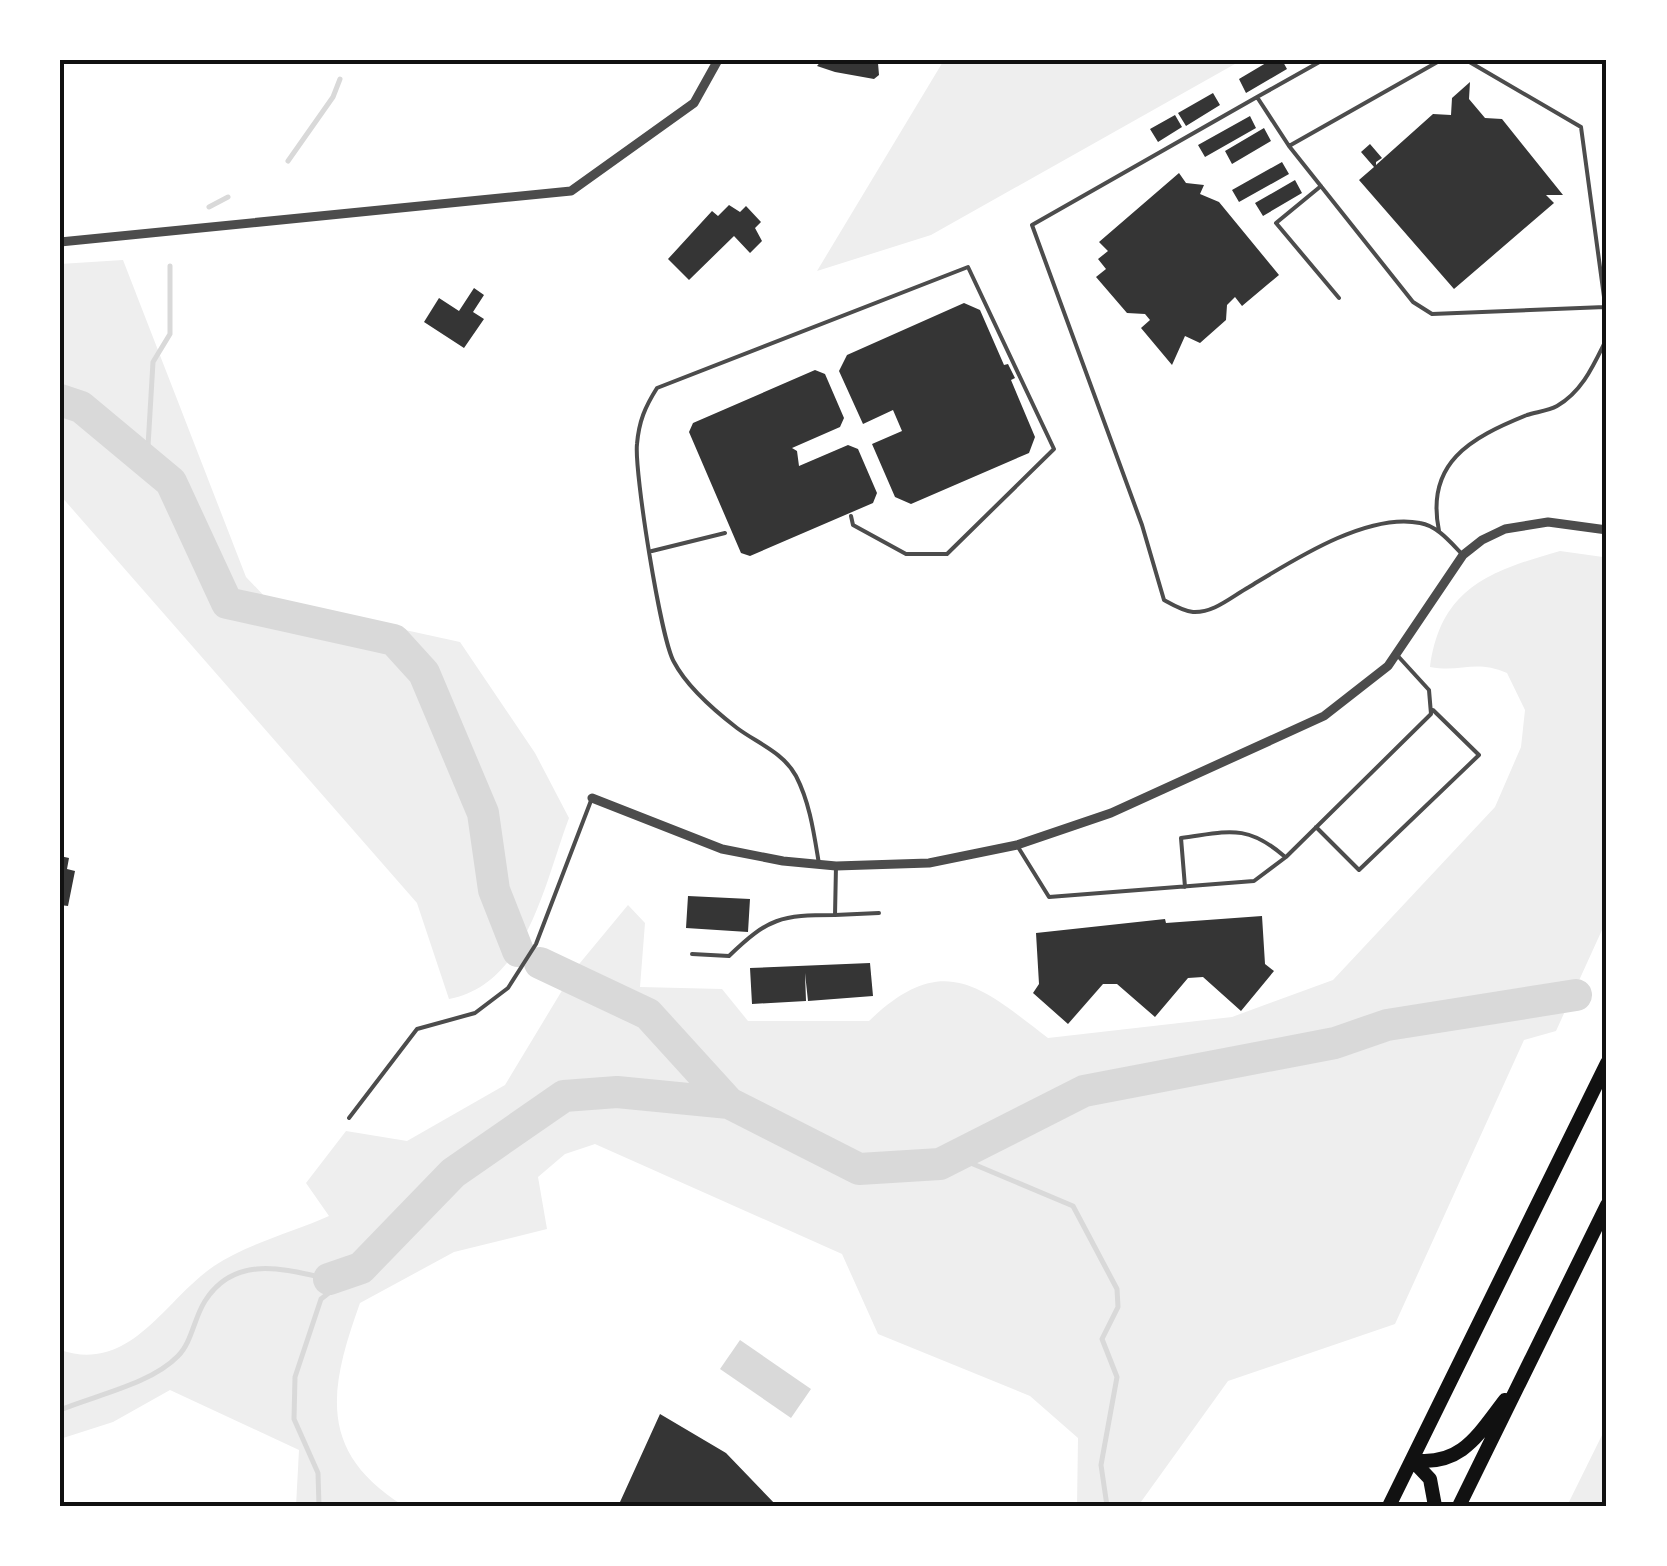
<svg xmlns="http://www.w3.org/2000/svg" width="1667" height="1566" font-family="'Titillium Web',sans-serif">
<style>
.green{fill:#eee}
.water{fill:#d9d9d9}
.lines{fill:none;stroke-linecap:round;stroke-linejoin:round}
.stream{stroke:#d9d9d9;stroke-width:5}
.river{stroke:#d9d9d9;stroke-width:32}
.building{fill:#353535}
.service{stroke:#4c4c4c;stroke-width:4}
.minor{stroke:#4c4c4c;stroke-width:9}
.trunk{stroke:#111;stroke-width:14}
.neatline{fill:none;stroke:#111;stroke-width:4}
</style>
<rect width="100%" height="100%" fill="#fff"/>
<!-- green -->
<path class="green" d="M944,60h298l-311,175 -114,36z
M123,260l123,317 22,23 192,42 75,111 34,65c-24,63 -42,167 -120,181l-32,-96 -357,-408v-231z
M1560,551l43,6 4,7v355l-51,112 -32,9 -129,284 -167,57 -90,125h-61l1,-68 -48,-42 -152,-62 -36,-80 -247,-110 -30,10 -27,23 9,52 -93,23 -94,51c-31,86 -43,149 44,203h-108l3,-56 -129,-60 -57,32 -53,17v-89c71,24 104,-50 154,-84 33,-22 79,-34 115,-50l-23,-33 40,-52 61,10 98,-56 70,-116 53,-64 17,18 -5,64 82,2 26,32h121c74,-71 111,-35 179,17l184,-21 101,-37 162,-173 26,-60 4,-37 -18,-37c-33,-14 -45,0 -77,-6 11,-80 61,-96 130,-116z
M1607,1425v81h-40z"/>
<!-- water -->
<path class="water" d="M740,1340l71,49 -20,29 -71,-49z"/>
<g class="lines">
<!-- stream -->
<path class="stream" d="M288,161l45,-64 7,-18
M209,207l19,-10
M147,463l6,-101 17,-28v-68
M954,1156l119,50 44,83 1,18 -16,32 15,38 -16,88 6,41
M60,1410c36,-15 91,-26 118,-54 14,-14 16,-38 27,-55 30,-47 79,-32 124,-22
M319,1506l-1,-33 -24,-54 1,-42 26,-78 40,-31"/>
<!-- river -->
<path class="river" d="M60,400l21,7 90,75 56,121 167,37 30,33 59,140 11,77 24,61
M540,963l108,51 81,89 130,66 81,-5 144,-73 251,-48 52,-18 189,-30
M329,1279l32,-11 92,-95 111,-77 53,-4 112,11"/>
</g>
<!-- building -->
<path class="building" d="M822,60h46l10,3 1,12 -5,4 -39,-7 -18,-6z
M1271,60h11l5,9 -41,24 -7,-14z
M1470,82l-1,17 16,19 17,1 61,76h-17l8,8 -100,86 -95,-109 15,-13 -13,-15 9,-8 12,14 -6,4v3l57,-51 18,1 1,-17z
M1213,93l7,12 -34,21 -8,-13z
M1175,115l7,12 -24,15 -8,-13z
M1250,116l6,12 -51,29 -7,-12z
M1264,128l7,13 -39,23 -7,-13z
M1282,162l7,12 -50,28 -7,-12z
M1179,173l7,10 18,2 -4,9 19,8 60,73 -37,31 -7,-9 -8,8 -1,15 -26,23 -15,-7 -13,29 -31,-37 9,-8 -5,-6 -18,-1 -31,-36 10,-8 -8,-10 10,-8 -9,-9z
M1295,180l7,13 -39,23 -8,-13z
M729,205l11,7 6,-6 15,16 -6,6 7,13 -12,12 -16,-17 -45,44 -21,-21 44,-48 6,5z
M474,288l10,7 -11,17 11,7 -20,29 -40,-26 15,-24 20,13z
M964,303l16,7 24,55 4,-1 7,14 -4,2 24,57 -6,16 -118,51 -16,-7 -23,-53 30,-13 -9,-21 -30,14 -24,-53 8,-16z
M815,370l10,4 19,44 -4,9 -48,21 5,3 2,15 49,-21 10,4 19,44 -4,10 -123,53 -9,-3 -52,-121 4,-9z
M60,856l9,2 -2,11 8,2 -7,35 -8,-1z
M688,896l62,3 -2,33 -62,-4z
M1262,916l3,48 9,7 -33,40 -38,-34 -15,1 -33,39 -38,-33h-14l-35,40 -35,-31 6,-9 -3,-51 129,-14 1,4z
M870,963l3,33 -65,5 -3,-28 1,28 -54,3 -2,-36z
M660,1414l66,39 51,53h-148l-9,-4z"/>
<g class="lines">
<!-- service -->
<path class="service" d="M1441,60l-152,86 -32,-49 -225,128 110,300 22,75c9,5 19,11 29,12 21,1 38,-15 56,-25 43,-26 118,-75 171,-64 18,3 31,20 43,32
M1466,60l115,67 26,192
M1257,97l66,-37
M1289,146l124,156 19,12 173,-7
M1321,186l-45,37 63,75
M1439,531c-14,-68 31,-93 88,-116 9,-3 21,-4 30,-9 26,-15 37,-42 50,-68
M652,551l73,-18
M1316,827l43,43 120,-115 -46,-45
M1018,847l31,50 205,-16 32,-24 145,-143 -2,-24 -32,-35
M819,864c-5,-30 -9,-61 -23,-88 -13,-24 -39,-33 -59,-48 -22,-17 -50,-41 -63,-66 -13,-22 -40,-191 -37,-218 2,-23 8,-37 20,-56l311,-121 86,182 -107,105h-41l-53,-29 -2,-9
M836,866l-1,49 44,-2
M1185,887l-4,-49c46,-6 65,-15 103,18
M692,954l37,2c39,-38 52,-41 106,-41
M349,1118l68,-89 58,-16 33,-25 28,-44 56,-146"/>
<!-- minor -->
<path class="minor" d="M60,242l511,-51 123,-88 24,-43
M592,798l130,51 61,12 53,5 93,-3 88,-18 94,-32 213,-97 64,-50 75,-111 19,-15 23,-11 43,-7 59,8"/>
<!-- trunk -->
<path class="trunk" d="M1412,1460c49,7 66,-25 93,-60
M1412,1460l18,19 5,27
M1389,1506l218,-443
M1459,1506l148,-301"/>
</g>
<!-- border -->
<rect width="1667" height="1566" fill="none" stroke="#ffffff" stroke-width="125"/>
<rect x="62" y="62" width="1542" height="1442" class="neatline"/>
</svg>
